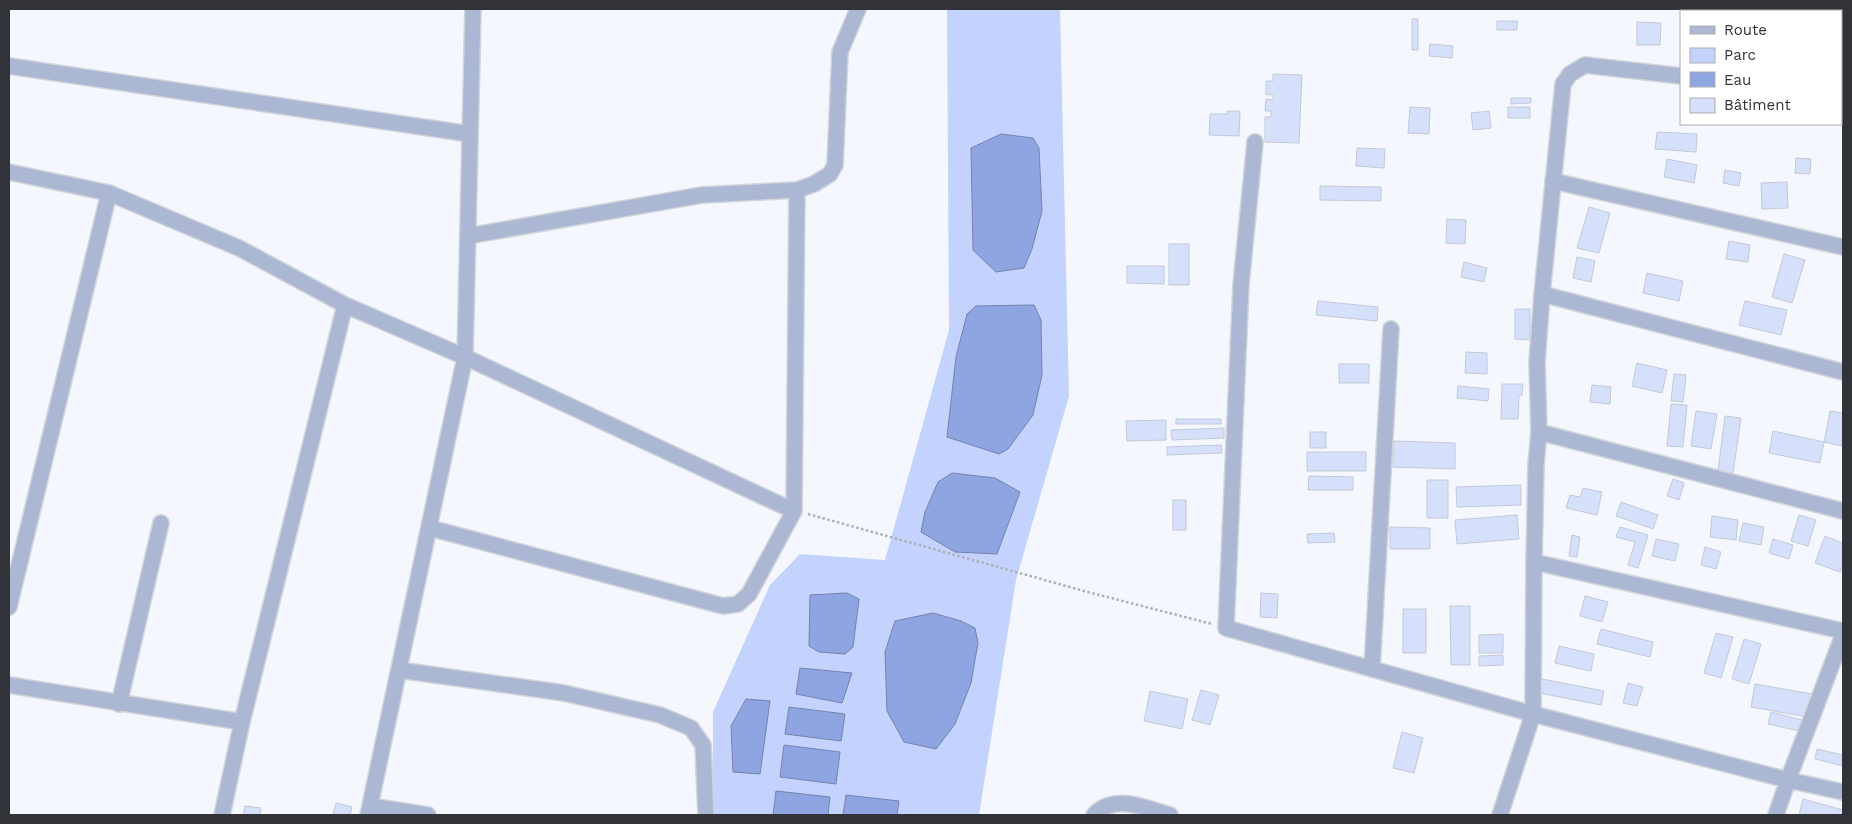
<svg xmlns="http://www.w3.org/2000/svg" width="1852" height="824" font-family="'Work Sans',sans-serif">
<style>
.green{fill:#c3d3fd}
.water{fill:#8fa5e2;stroke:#7383af}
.building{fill:#d6e0fa;stroke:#c3c9d9}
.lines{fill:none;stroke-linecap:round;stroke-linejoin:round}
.minor-casing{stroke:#d1d4da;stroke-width:18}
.path{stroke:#acafb5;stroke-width:2.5;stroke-dasharray:2.5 2.5;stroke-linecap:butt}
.minor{stroke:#acb7d3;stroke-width:15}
</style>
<rect width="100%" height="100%" fill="#f4f7fd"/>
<!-- green -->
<path class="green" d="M947,9h113l9,387 -53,184 -37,235h-266v-103l57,-127 30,-31 85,6 64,-230z"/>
<!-- water -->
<path class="water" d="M1001,134l32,4 6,10 3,63 -10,38 -8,19 -28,4 -23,-22 -2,-102z
M1034,305l7,15 1,55 -9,40 -25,34 -9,5 -52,-17 9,-80 11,-43 9,-8z
M952,473l43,5 25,14 -23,62 -42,-2 -34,-20 4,-20 13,-30z
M847,593l12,6 -6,48 -8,7 -26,-2 -10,-6 1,-51z
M933,613l28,8 14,7 3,15 -7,40 -16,41 -19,25 -32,-7 -17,-31 -2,-59 10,-31z
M800,668l52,5 -10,30 -46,-9z
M746,699l24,2 -10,73 -27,-2 -2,-46z
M789,707l56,7 -4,27 -56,-7z
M784,745l56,7 -4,32 -56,-7z
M776,791l54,6 -2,18h-55z
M846,795l53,6 -2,14h-54z"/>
<!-- building -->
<path class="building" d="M1412,19h6v31h-6z
M1497,21h20v9h-20z
M1637,22l24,1 -1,22h-23z
M1430,44l23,2 -1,12 -23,-2z
M1273,74l29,1 -3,68 -34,-1v-25h6v-6h-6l1,-12 7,1v-5l-7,-1v-13h7z
M1511,98h20v5l-20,1z
M1410,107l20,1 -1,26 -21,-1z
M1508,107h22v11h-22z
M1227,111h13l-1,25 -30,-1 1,-21h17z
M1489,111l2,17 -18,2 -2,-17z
M1657,132l40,2 -1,18 -41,-3z
M1357,148l28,1 -1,19 -28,-2z
M1796,158l15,1 -1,15 -15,-1z
M1667,159l30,6 -3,18 -30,-6z
M1725,170l16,3 -2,13 -16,-3z
M1787,182l1,26 -26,1 -1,-26z
M1320,186l61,1v14l-61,-1z
M1589,207l21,6 -11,40 -22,-5z
M1447,219l19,1 -1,24 -19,-1z
M1729,241l21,4 -2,17 -22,-3z
M1169,244h20v41h-20z
M1784,254l21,6 -13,43 -20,-6z
M1577,257l18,4 -4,21 -18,-4z
M1464,262l23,6 -3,14 -23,-5z
M1127,266h37v18l-37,-1z
M1647,273l36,8 -4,20 -36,-8z
M1318,301l60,6 -1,14 -61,-6z
M1745,301l42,9 -6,25 -42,-10z
M1515,309h15v31l-15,-1z
M1466,352l21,1v21l-22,-1z
M1637,363l30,7 -5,23 -30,-7z
M1339,364h30v19h-30z
M1674,374l12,1 -3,27 -12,-1z
M1502,384h21l-1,11h-3l-1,24h-17z
M1592,385l19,2 -1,17 -20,-2z
M1458,386l31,3 -1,12 -31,-3z
M1671,404l16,1 -4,42 -16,-1z
M1696,411l21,3 -6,35 -20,-3z
M1830,411l13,2v33l-19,-4z
M1725,416l16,2 -8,55 -15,-2z
M1176,419h45v5h-45z
M1166,420v20l-39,1 -1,-20z
M1224,428v10l-52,2 -1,-10z
M1773,431l51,11 -4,21 -51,-10z
M1310,432h16v16h-16z
M1394,441l61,2v26l-62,-2z
M1221,445l1,8 -55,2v-8z
M1307,452h59v19h-59z
M1309,476l44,1v13h-45z
M1673,479l11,4 -5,17 -12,-4z
M1427,480h21v38h-21z
M1521,485v20l-64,2 -1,-20z
M1583,488l19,4 -5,23 -31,-7 4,-13 10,2z
M1173,500h13v30h-13z
M1621,502l37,13 -5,14 -37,-13z
M1517,515l2,24 -62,5 -2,-24z
M1799,515l17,5 -8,26 -17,-5z
M1712,516l26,4 -2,20 -26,-3z
M1743,523l21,4 -3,18 -22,-4z
M1390,527l40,1v21h-40z
M1620,527l28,8 -10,33 -10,-3 7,-23 -19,-5z
M1334,533l1,9 -27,1 -1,-9z
M1572,535l8,2 -3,20 -8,-1z
M1825,536l18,7v21l-3,8 -25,-9z
M1656,539l23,5 -4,17 -23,-5z
M1773,539l20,6 -4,14 -20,-6z
M1705,547l16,5 -5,17 -15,-4z
M1261,593l17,1 -1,24 -17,-1z
M1585,596l23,6 -6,20 -22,-6z
M1450,606h20v59h-19z
M1403,609h23v44h-23z
M1601,629l52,13 -3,15 -53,-13z
M1716,633l17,4 -12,41 -17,-5z
M1503,634v19h-24v-18z
M1744,639l17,5 -12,40 -17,-5z
M1559,646l35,8 -3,17 -36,-8z
M1503,655v10l-24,1v-10z
M1542,679l62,12 -3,14 -62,-12z
M1628,683l15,4 -6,19 -14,-3z
M1755,684l57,10 -5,23 -56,-10z
M1201,690l18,5 -9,30 -18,-5z
M1150,691l38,8 -6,30 -38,-8z
M1771,712l35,9 -3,11 -35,-8z
M1402,732l21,6 -9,35 -21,-5z
M1817,749l26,6v11l-28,-7z
M1803,799l40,11v5h-44z
M336,803l16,4 -2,8h-17z
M245,806l16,2 -1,7h-17z"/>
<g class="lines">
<!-- minor casing -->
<g class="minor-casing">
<path id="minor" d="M9,66l461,68
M1841,95h2
M1255,142l-14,143 -15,343 307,86 255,66 55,12
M9,172l100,21 130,55 106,57 120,52 329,154
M1553,181l290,66
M468,236l234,-41 95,-5 17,-6 16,-10 5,-9 5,-113 18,-43
M1542,294l301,78
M1539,432l304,79
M430,528l293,78 15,-2 11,-10 45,-83 3,-321
M1534,562l309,69
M9,607l100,-414
M1372,669l19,-340
M399,670l165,23 96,22 31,13 12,17 3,70
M9,685l233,37
M119,704l42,-181
M370,806l58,9
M222,815l20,-93 103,-417
M368,815l97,-458 8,-348
M1094,815c20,-22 51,-7 76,0
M1500,815l33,-101 1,-152 2,-98 3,-32 -2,-70 5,-68 21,-210 7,-10 15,-9 96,11
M1776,815l12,-35 55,-145"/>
</g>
<!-- path -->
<path class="path" d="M808,514l276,77 128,33"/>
<!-- minor -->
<use href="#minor" class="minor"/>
</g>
<!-- border -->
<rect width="1852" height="824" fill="none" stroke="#313339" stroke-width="20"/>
<!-- legend -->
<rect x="1680" y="10" width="162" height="115" fill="#ffffff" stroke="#adadb0"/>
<rect x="1690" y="26" width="25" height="8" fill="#acb7d3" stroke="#adadb0"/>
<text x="1724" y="35" font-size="15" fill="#313339">Route</text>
<rect x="1690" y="48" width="25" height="15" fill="#c3d3fd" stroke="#adadb0"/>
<text x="1724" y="60" font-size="15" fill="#313339">Parc</text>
<rect x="1690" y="72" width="25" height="15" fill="#8fa5e2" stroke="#adadb0"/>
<text x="1724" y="85" font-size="15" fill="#313339">Eau</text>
<rect x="1690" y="98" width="25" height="15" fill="#d6e0fa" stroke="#adadb0"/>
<text x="1724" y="110" font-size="15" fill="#313339">Bâtiment</text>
</svg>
